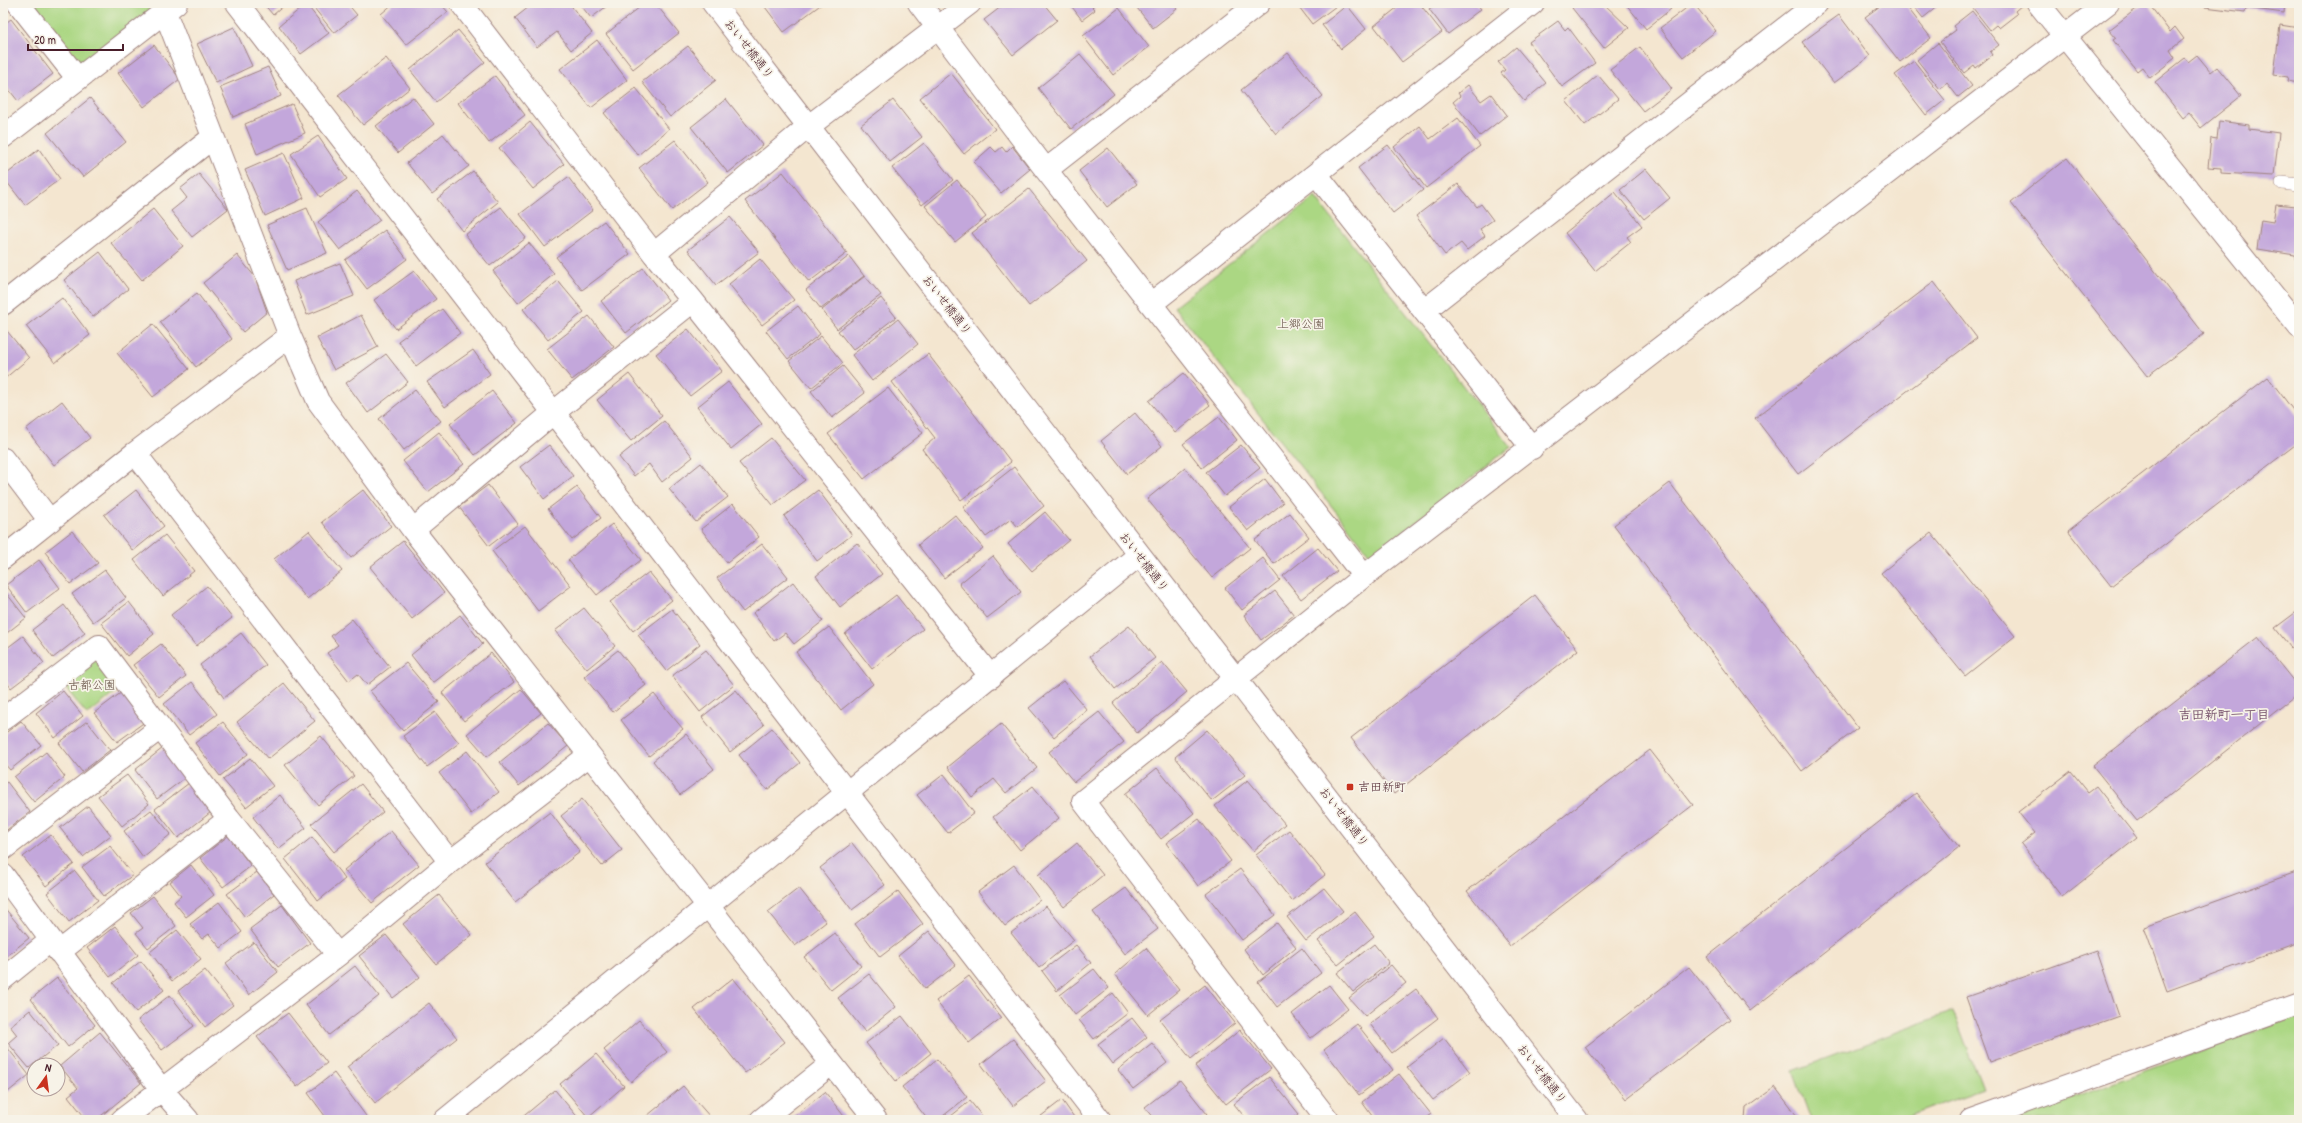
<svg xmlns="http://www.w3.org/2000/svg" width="2302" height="1123" font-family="'Patrick Hand','Klee One',sans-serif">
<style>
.green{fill:#abd783;stroke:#7a7b57}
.building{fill:#c3a7db}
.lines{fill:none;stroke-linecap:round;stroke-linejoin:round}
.service-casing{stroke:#9f827e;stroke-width:14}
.minor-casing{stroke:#9f827e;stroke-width:24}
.tertiary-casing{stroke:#9f827e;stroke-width:24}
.service{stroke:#fff;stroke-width:13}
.minor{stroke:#fff;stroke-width:22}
.tertiary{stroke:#fff;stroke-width:22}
.poi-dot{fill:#c8321e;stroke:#f7f3e8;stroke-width:1.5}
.labels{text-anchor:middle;stroke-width:3.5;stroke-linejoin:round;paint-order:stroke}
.street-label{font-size:12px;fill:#4a1f2b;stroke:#f7f3e8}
.park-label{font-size:12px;fill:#624d41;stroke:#f7f3e8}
.poi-label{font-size:12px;fill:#4a1f2b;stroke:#f7f3e8;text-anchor:start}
.neighbourhood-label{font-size:13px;font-weight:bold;fill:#744f69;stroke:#f7f3e8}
</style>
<rect width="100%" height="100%" fill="#f7f3e8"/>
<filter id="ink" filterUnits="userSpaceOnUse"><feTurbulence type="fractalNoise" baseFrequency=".025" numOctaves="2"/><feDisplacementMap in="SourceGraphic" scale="8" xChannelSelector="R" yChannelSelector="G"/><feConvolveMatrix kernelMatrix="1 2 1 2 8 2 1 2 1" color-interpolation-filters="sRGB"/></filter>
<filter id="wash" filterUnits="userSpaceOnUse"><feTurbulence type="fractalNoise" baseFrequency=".012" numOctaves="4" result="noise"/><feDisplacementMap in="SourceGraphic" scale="16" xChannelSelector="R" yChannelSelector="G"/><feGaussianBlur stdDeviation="0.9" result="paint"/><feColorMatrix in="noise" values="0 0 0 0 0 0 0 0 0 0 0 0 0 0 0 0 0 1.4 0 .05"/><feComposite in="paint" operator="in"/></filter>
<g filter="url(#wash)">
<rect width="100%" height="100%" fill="#f4e6d0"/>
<!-- green -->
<path class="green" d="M27,3h131l-81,65z
M1315,197l196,250 -140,109 -197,-249z
M96,656l25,32 -34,27 -25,-32z
M1953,1011l30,78 -85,31h-87l-18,-49z
M2299,1015v105h-288z"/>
<g id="blocks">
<!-- building -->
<path class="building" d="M263,3h24l-14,12z
M310,3h37l10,12 -23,18z
M394,3h46l8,9 -42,33 -25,-31z
M534,3h35l23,30 -21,17 -14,-18 -20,15 -22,-29z
M579,3h32l-20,15z
M645,3h10l24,30 -46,36 -27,-35z
M762,3h61l-39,29z
M1006,3h37l14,17 -44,35 -29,-35z
M1069,3h27l-4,4 3,3 -13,10z
M1133,3h39l5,6 -24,19z
M1296,3h44l-28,21z
M1403,3h16l23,29 -40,30 -28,-36z
M1438,3h38l5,6 -33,25 -19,-25z
M1577,3h26l26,25 -25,20 -32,-40z
M1625,3h41l5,6 -25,20z
M1693,3l23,28 -33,26 -23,-29z
M1884,3h20l27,35 -31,24 -35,-45z
M1911,3h25l2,3 -15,12z
M1969,3h53l1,1 -8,7 2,3 -18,14 -3,-3 -6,5z
M2144,3h4l22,29 5,-5 9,12 -14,11 5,8 -25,20 -8,-11 -5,4 -24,-31 3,-2 -7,-8z
M2206,3h79l-1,10 -38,-5 -1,4 -40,-5z
M306,4l23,29 -28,21 -22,-28z
M1347,5l19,24 -25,20 -19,-24z
M1119,8l30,39 -36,28 -30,-39z
M1972,11l27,34 -9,7 2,3 -16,13 -2,-3 -10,8 -24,-31 16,-12 -3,-4z
M1839,15l31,41 -36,27 -32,-41z
M11,19l42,55 -35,27 -15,-19v-57z
M1558,21l7,9 3,-3 27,36 -33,24 -33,-45z
M2280,25l19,3v55l-12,-2 1,-4 -14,-2z
M234,27l18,39 -36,17 -19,-39z
M458,30l27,32 -49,40 -26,-32z
M597,40l30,40 -36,28 -31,-39z
M1938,43l34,43 -14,11 -11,-14 -7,6 -23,-29z
M154,45l26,34 -36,28 -26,-34z
M688,46l28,34 -46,37 -28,-35z
M1516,47l30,36 -22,18 -23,-28 4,-3 -7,-8z
M1640,47l32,42 -29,22 -33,-41z
M1288,53l35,43 -47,38 -35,-44z
M1080,54l34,40 -43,35 -33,-41z
M2197,55l14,17 6,-5 24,29 -40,32 -12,-15 -6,5 -28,-36 30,-24 3,4z
M386,58l24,30 -47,37 -25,-30z
M1914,61l31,39 -19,15 -31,-40z
M268,67l13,29 -48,21 -13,-30z
M951,73l44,56 -31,25 -44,-56z
M1598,75l20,24 -33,26 -19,-24z
M495,76l30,39 -36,28 -31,-40z
M1468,85l13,16 10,-7 16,21 -27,21 -27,-34 7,-6 -2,-3z
M636,88l33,41 -31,26 -34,-42z
M413,97l21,27 -36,29 -22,-27z
M90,98l36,44 -43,35 -36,-44z
M726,99l37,46 -35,28 -37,-46z
M893,100l29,37 -32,25 -29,-37z
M292,104l13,29 -48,21 -12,-30z
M1458,118l22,28 -54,42 -32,-41 26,-21 10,13z
M2219,121l30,4v4l30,4 -5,43 -53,-3v-5l-13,-1 3,-29 6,1z
M530,122l34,42 -31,25 -34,-41z
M443,134l26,32 -37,28 -25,-31z
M318,136l29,43 -27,18 -29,-43z
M675,140l33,42 -36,28 -33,-42z
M924,143l29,37 -31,25 -30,-37z
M1388,145l35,45 -30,23 -35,-45z
M1012,146l18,23 -29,24 -27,-31 17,-15 5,5 6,-5 4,5z
M1108,148l29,36 -30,23 -28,-36z
M39,149l21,30 -35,26 -22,-28z
M284,153l20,45 -39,18 -20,-46z
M2067,158l137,176 -57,42 -136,-173z
M1646,169l24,29 -26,21 -24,-29z
M473,171l25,31 -36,29 -25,-32z
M783,172l64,81 -38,29 -64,-81z
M199,174l29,35 -36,28 -21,-26 16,-13 -7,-9z
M568,177l25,33 -48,37 -25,-33z
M957,180l29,37 -31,25 -30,-36z
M1458,184l19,23 4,-3 12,16 -13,9 5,7 -18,14 -6,-7 -16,12 -29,-39z
M1029,189l58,72 -58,45 -57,-73z
M357,191l23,29 -40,30 -22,-28z
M1615,192l27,34 -15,11 4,5 -36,29 -30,-38z
M2276,204l19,2v7l4,1v46l-4,-1v-4l-38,-6 4,-29 12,2z
M501,207l25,31 -36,28 -25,-31z
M307,208l20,45 -40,17 -20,-45z
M153,209l30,37 -41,34 -31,-37z
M730,217l29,35 -43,33 -28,-35z
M604,221l26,33 -48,36 -26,-33z
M385,230l22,29 -40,30 -22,-29z
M529,243l25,31 -36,29 -25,-32z
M100,252l28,37 -35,28 -29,-37z
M237,255l18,22 12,35 -24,20 -40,-49z
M849,256l15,20 -43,33 -15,-19z
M760,259l34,41 -32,25 -33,-41z
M340,263l14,33 -47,19 -13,-34z
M643,268l25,32 -42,33 -25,-32z
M414,271l22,28 -40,30 -22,-29z
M865,276l16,19 -44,34 -15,-19z
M558,281l26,31 -36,28 -25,-31z
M1934,282l43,56 -179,136 -43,-56z
M197,293l35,46 -36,28 -36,-45z
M62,298l28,37 -35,28 -29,-37z
M881,298l15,19 -43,33 -15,-19z
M798,306l22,28 -32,25 -22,-28z
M442,309l18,24 -44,33 -18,-25z
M361,315l17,32 -44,23 -17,-32z
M589,316l25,31 -42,33 -25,-31z
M898,319l20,25 -46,37 -20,-26z
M153,324l36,45 -36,28 -36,-44z
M3,326l26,32 -26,22z
M688,329l34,42 -32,25 -34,-42z
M821,336l22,27 -32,25 -22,-27z
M473,350l17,24 -45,33 -18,-25z
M386,354l22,28 -40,31 -22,-30z
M928,354l83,108 -50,38 -39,-51 13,-11 -43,-56z
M843,366l22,27 -33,25 -21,-27z
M1184,373l26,32 -35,28 -26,-32z
M629,374l33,42 -31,25 -34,-41z
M2268,377l31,41v24l-188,144 -43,-55z
M728,382l34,42 -31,25 -34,-42z
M888,388l35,45 -59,46 -36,-45z
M415,390l26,31 -37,29 -25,-31z
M492,391l25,32 -42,32 -25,-31z
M62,401l28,37 -36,27 -28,-36z
M1135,413l27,33 -35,28 -26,-33z
M1219,417l18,23 -35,28 -19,-24z
M664,421l29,36 -31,25 -13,-18 -15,12 -15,-19z
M439,432l25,32 -36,28 -25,-31z
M771,438l34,42 -32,25 -34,-42z
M549,445l24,31 -29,23 -24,-32z
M1241,445l19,23 -35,28 -19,-24z
M701,463l27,34 -32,25 -27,-33z
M1014,467l30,39 -26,21 -7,-8 -25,18 -23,-30z
M1185,468l65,80 -38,30 -65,-79z
M1265,479l18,24 -35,28 -19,-24z
M1670,483l188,245 -56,43 -188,-246z
M488,485l30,39 -29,22 -30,-39z
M577,487l24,31 -29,22 -24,-31z
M136,490l28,36 -31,25 -29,-36z
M363,490l28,36 -40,32 -29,-36z
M818,490l34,45 -35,26 -33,-45z
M733,504l26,33 -32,26 -26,-34z
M1045,512l24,28 -37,31 -24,-27z
M1290,513l19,24 -35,27 -19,-24z
M955,515l28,33 -39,30 -26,-33z
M612,524l29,36 -44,35 -29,-35z
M525,526l46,60 -33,25 -46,-60z
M72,531l26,32 -28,21 -25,-32z
M309,531l33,40 -35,28 -33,-40z
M1931,533l84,103 -50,40 -84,-103z
M165,535l29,36 -31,25 -29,-36z
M403,541l41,52 -32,26 -42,-52z
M857,543l25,31 -42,33 -24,-31z
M762,544l26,33 -45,35 -26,-34z
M1318,548l19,23 -36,28 -18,-23z
M993,556l28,36 -34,26 -28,-34z
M1263,558l17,22 -38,30 -17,-22z
M39,560l21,28 -33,25 -21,-28z
M105,570l21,28 -33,24 -21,-28z
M649,572l23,28 -39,31 -23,-29z
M793,582l30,39 -29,23 -9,-11 -11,8 -21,-28z
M207,586l25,32 -36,28 -25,-31z
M3,589l23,29 -23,18z
M1275,591l19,24 -33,25 -17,-25z
M896,595l27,34 -51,40 -27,-35z
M1535,595l43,55 -184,144 -43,-56z
M129,602l25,32 -27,22 -26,-33z
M64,605l21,28 -32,25 -21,-28z
M584,608l31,38 -28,23 -32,-38z
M672,609l28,35 -34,27 -28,-36z
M2299,610v48l-24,-30z
M460,615l23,29 -50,39 -22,-28z
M352,619l38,48 -23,18 -9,-11 -9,7 -22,-28 11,-8 -7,-9z
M1129,626l26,32 -40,31 -25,-33z
M829,627l44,57 -32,26 -45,-58z
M241,633l25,32 -42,33 -24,-33z
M23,636l21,27 -33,25 -8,-11v-26z
M2258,637l41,51v5l-162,128 -44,-55z
M161,644l25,32 -27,21 -26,-32z
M618,650l28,35 -33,27 -29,-35z
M706,650l28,35 -34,27 -28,-36z
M491,653l23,29 -50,39 -22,-28z
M1162,662l25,30 -50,41 -24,-30z
M406,663l33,39 -36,29 -33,-40z
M1063,681l24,29 -33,27 -25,-29z
M192,682l25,32 -28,21 -25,-31z
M284,683l31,38 -47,38 -31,-37z
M521,689l20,24 -54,44 -20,-23z
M736,690l28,35 -34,27 -28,-35z
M63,691l20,25 -28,22 -19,-25z
M122,692l24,29 -29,21 -23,-29z
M654,694l29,35 -34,27 -28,-36z
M435,712l24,31 -32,24 -24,-31z
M1099,712l25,30 -50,40 -25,-30z
M21,721l20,24 -31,25 -7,-8v-27z
M87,721l23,29 -28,22 -23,-29z
M223,722l25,32 -28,22 -25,-33z
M548,723l20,23 -49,40 -19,-24z
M1001,724l36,44 -31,25 -12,-14 -22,18 -24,-30z
M772,728l28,35 -33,27 -28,-35z
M1207,730l38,45 -33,26 -37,-44z
M686,734l28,35 -34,26 -27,-34z
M321,736l33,40 -36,29 -33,-40z
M163,748l23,29 -29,22 -22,-29z
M1650,750l43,55 -183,141 -43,-55z
M467,751l32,41 -28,22 -32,-41z
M46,752l19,25 -31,25 -20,-25z
M250,758l23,28 -27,21 -23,-27z
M1157,768l37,45 -33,26 -36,-45z
M2071,771l17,21 8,-6 41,52 -75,59 -41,-53 14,-11 -17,-21z
M944,774l30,39 -26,20 -31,-38z
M127,775l22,29 -27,22 -24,-30z
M1248,780l37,44 -32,27 -38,-45z
M7,782l23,30 -27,21v-48z
M189,783l22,29 -33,26 -23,-29z
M361,784l22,28 -49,40 -23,-28z
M1033,786l26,32 -39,32 -27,-33z
M1916,793l43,54 -209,164 -43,-54z
M280,795l26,33 -28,21 -25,-32z
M582,799l40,51 -20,16 -41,-50z
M88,806l23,29 -28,22 -23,-29z
M151,810l20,24 -28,23 -19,-26z
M550,812l30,40 -65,50 -30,-40z
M1199,819l32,42 -33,25 -32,-43z
M1289,830l36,45 -33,26 -36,-46z
M391,831l28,34 -47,38 -28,-33z
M51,835l23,29 -28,22 -23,-29z
M228,836l23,30 -28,21 -23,-29z
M312,837l33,42 -27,22 -33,-42z
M852,843l33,42 -33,25 -32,-42z
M1077,843l26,32 -39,32 -26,-32z
M110,846l23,29 -29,21 -22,-29z
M191,865l23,30 -28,22 -12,-15 7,-6 -11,-14z
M1014,865l26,35 -35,26 -27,-34z
M1240,869l35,46 -33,25 -36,-46z
M75,871l23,29 -29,22 -22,-29z
M2299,871v72l-132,48 -23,-64z
M257,872l17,22 -29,23 -18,-23z
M799,888l27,34 -31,24 -27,-34z
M1126,888l32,41 -33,25 -32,-42z
M1324,888l19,23 -37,30 -19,-24z
M898,891l25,33 -43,33 -25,-33z
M439,895l33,40 -36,29 -33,-40z
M153,896l23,30 -28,22 -12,-15 7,-5 -12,-15z
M219,902l23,30 -21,16 -12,-14 -7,5 -12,-15z
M282,905l28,38 -32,24 -28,-38z
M3,906l26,32 -26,21z
M1046,906l28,34 -35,28 -28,-35z
M1355,912l19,24 -36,29 -20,-24z
M1277,923l19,24 -33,28 -19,-26z
M115,926l23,29 -28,22 -23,-29z
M177,930l24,29 -29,22 -22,-29z
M929,931l27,34 -31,24 -27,-33z
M835,933l26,33 -30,24 -27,-33z
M386,935l34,42 -27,21 -34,-42z
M254,942l24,30 -29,23 -23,-32z
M1374,944l15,19 -36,29 -16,-19z
M1076,945l15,18 -34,28 -15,-20z
M1146,948l33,42 -31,25 -33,-41z
M1302,948l19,25 -44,34 -19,-25z
M2097,951l22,65 -130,46 -23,-65z
M141,961l23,29 -28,22 -23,-29z
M1391,965l15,18 -41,33 -16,-18z
M355,966l24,30 -50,39 -23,-30z
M1689,967l41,52 -104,80 -41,-52z
M1094,969l15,19 -34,27 -15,-20z
M205,970l28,35 -28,22 -27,-36z
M869,974l27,33 -31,25 -27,-34z
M969,976l32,42 -32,25 -33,-42z
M57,978l38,47 -27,22 -37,-48z
M733,978l52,64 -40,31 -51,-64z
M1205,985l30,38 -44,36 -31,-39z
M1329,985l19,24 -37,29 -19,-24z
M1416,989l22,29 -46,35 -22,-29z
M1113,993l15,20 -34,26 -15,-19z
M170,995l24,31 -32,24 -24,-30z
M429,1003l28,35 -82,65 -28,-36z
M30,1010l28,35 -29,23 -21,-25 9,-8 -7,-9z
M288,1013l39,50 -30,24 -40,-50z
M902,1016l29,37 -35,28 -30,-38z
M1132,1018l15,19 -34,27 -15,-20z
M639,1020l28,32 -36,30 -27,-32z
M1357,1024l36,46 -34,25 -35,-45z
M1240,1030l31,39 -45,35 -31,-38z
M100,1032l41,51 -45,37h-9l-19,-24 10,-8 -18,-22z
M1444,1038l26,34 -37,28 -26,-33z
M1013,1039l33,42 -33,25 -32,-42z
M3,1042l26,33 -26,21z
M1152,1043l15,20 -34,26 -15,-19z
M596,1054l28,32 -36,31 -28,-33z
M937,1059l30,38 -29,23h-10l-26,-33z
M334,1073l35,47h-41l-20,-27z
M1399,1074l32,40 -8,6h-48l-13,-18z
M1269,1077l30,37 -8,6h-44l-13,-16z
M1180,1080l27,34 -8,6h-43l-11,-13z
M683,1086l28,32 -60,2 -4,-4z
M1775,1087l25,33h-55l1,-12z
M555,1090l25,30h-61z
M825,1092l22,28h-58z
M1062,1100l14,20h-40z
M970,1101l15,19h-39z"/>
</g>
</g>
<g filter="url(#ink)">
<use href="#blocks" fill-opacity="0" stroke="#9f827e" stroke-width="1"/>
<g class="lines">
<!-- service casing -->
<g class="service-casing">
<path id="service" d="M2282,183l17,2"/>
</g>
<!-- minor casing -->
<g class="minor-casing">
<path id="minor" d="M18,3l60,76
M237,3l863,1117
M461,3l193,251 39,47 298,376
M919,3l127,167 318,406
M2038,3l261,324
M165,12l125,324 28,65 95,129 463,590
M3,137l173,-134
M1046,170l213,-167
M1317,175l215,273
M654,254l155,-128 161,-123
M1152,303l381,-300
M3,304l209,-166
M1425,310l392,-307
M135,453l315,409
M3,459l47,62
M413,530l140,-117 140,-112
M3,558l132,-105 155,-117
M3,719l96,-73 130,173 109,136
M3,849l157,-121
M3,875l158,214 27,31
M59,952l170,-133
M3,979l47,-38
M122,1120l216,-165 112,-93 138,-106
M761,1120l70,-56
M1328,1120l-245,-319 281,-225 744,-573
M1971,1120l328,-117"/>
</g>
<!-- tertiary casing -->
<g class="tertiary-casing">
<path id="tertiary" d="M713,3l864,1117
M445,1120l694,-565"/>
</g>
<!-- service -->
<use href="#service" class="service"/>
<!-- minor -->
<use href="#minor" class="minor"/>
<!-- tertiary -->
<use href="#tertiary" class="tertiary"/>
</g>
</g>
<!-- markers -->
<rect class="poi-dot" x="1346" y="783" width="8" height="8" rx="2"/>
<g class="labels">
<!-- street labels -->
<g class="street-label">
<text transform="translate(749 49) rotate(52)" y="4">おいせ橋通り</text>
<text transform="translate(947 305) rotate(52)" y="4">おいせ橋通り</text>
<text transform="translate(1144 562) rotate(52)" y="4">おいせ橋通り</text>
<text transform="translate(1344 817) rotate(52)" y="4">おいせ橋通り</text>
<text transform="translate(1542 1074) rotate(52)" y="4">おいせ橋通り</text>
</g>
<!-- park labels -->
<g class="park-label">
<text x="1301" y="328">上郷公園</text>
<text x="92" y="689">古都公園</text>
</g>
<!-- poi labels -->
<g class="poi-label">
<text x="1358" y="791">吉田新町</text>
</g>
<!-- neighbourhood labels -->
<g class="neighbourhood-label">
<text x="2224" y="719">吉田新町一丁目</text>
</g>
</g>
<!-- margin -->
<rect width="2302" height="1123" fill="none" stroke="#f7f3e8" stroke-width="16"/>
<!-- north arrow -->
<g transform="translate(46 1077) rotate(14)"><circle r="19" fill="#f7f3e8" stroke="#b29e9c"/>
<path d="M0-3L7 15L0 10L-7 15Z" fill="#c8321e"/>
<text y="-6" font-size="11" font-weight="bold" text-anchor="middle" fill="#4a1f2b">N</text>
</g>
<!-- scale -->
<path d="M28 44v6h95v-6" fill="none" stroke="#4a1f2b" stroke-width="2"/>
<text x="34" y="44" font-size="12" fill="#4a1f2b" stroke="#f7f3e8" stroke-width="3" paint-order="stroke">20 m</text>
</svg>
